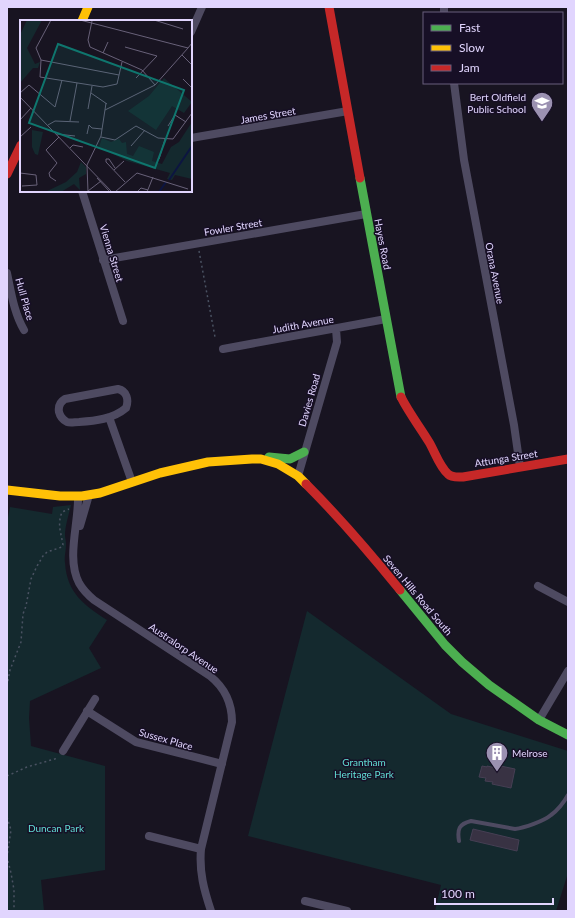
<svg xmlns="http://www.w3.org/2000/svg" width="575" height="918" font-family="Lato,sans-serif">
<style>
.green{fill:#14292e}
.building{fill:#383243;stroke:#463f54}
.lines{fill:none;stroke-linecap:round;stroke-linejoin:round}
.path{stroke:#4a5262;stroke-width:1.5;stroke-dasharray:2 3;stroke-linecap:butt}
.lane{stroke:#4e4a61;stroke-width:4}
.street{stroke:#4e4a61;stroke-width:8}
.fast{stroke:#4caf50;stroke-width:9}
.slow{stroke:#ffc107;stroke-width:9}
.jam{stroke:#c62828;stroke-width:9}
.labels{text-anchor:middle;stroke-width:3;stroke-linejoin:round;paint-order:stroke}
.poi-label{font-size:10px;fill:#e1d5fe;stroke:#170f26;text-anchor:end}
.street-label{font-size:10px;fill:#e1d5fe;stroke:#170f26}
.park-label{font-size:10px;fill:#61ded5;stroke:#170f26}
.inset-river{fill:none;stroke:#0c1541;stroke-width:2}
.inset-road{fill:none;stroke:#686179;stroke-width:1}
.view{fill:#0f766e;fill-opacity:0.15;stroke:#0f766e;stroke-width:2}
.inset-edge{fill:none;stroke:#e1d5fe;stroke-width:2}
</style>
<rect width="100%" height="100%" fill="#181421"/>
<!-- green -->
<path class="green" d="M71,505c-2,9 -6,21 -6,30 0,3 1,6 1,9 0,7 -2,13 -1,19 2,30 19,42 42,57l-18,28 12,20 -71,33 -1,17 2,28 74,20v104l-64,10 3,31h-37v-388l3,-16 42,7 1,-7z
M307,611l144,103 117,37v122l-12,38h-121l6,-26 -193,-49z"/>
<!-- building -->
<path class="building" d="M496,765l19,4 -4,19 -19,-4 1,-2 -8,-1 1,-3 -7,-1 3,-11 5,1v-1l9,2z
M473,829l46,11 -2,11 -47,-11z"/>
<g class="lines">
<!-- path -->
<path class="path" d="M199,251l16,86
M7,686l3,-16 11,-28 2,-28 3,-8 5,-27 6,-13 6,-10 4,-4 15,-5 1,-2c-2,-13 -6,-20 -1,-33l7,-3
M7,776l20,-9 31,-9
M7,817l4,13 -4,27 4,16 3,17v21"/>
<!-- lane -->
<path class="lane" d="M459,841c-2,-12 0,-17 12,-20l44,8c9,-1 29,-8 36,-14 7,-5 13,-13 17,-20"/>
<!-- street -->
<path class="street" d="M444,7v6
M191,32l11,-25
M454,83l10,77 50,265 6,42
M191,138l157,-27
M82,191l41,130
M103,260l263,-46
M7,273c4,19 7,40 17,57
M223,349l163,-30
M118,389c9,2 11,11 8,19 -13,11 -31,13 -47,14 -4,0 -9,1 -12,0 -4,-2 -7,-6 -8,-10 -1,-6 1,-10 6,-13z
M109,417l23,65
M298,476l39,-134 -1,-13
M78,496c1,27 -12,62 1,87 4,7 9,12 15,17l116,76c15,12 22,27 22,46l-31,127c-2,23 3,41 10,62
M80,526l9,-31
M538,586l30,16
M87,711l49,31 86,22
M539,720l29,-49
M63,751l32,-52
M149,836l52,13
M305,901l42,10"/>
<!-- fast -->
<path class="fast" d="M360,178l41,219
M269,457l21,2 14,-7
M400,590l45,55 17,17 27,23 50,35 29,15"/>
<!-- slow -->
<path class="slow" d="M82,21l6,-14
M7,490l53,6h22l18,-3 60,-20 48,-11 44,-3h9l17,5 20,12 8,8"/>
<!-- jam -->
<path class="jam" d="M329,7l31,171
M7,174l14,-29
M401,397c8,16 19,30 28,45 6,10 10,24 19,32 4,4 10,3 15,3l105,-18
M306,484c33,33 64,69 94,106"/>
</g>
<!-- icons -->
<defs>
<g id="school-pin" transform="scale(1.15)"><path d="M0 17L-7.5 6A9.5 9.5 0 1 1 7.5 6Z" fill="#9b91b1" stroke="#170f26"/><path d="M0-5L7-2L0 1L-7-2ZM-4 1L0 2.5L4 1V4Q0 6-4 4Z" fill="#fff"/></g>
<g id="building-pin" transform="scale(1.15)"><path d="M0 17L-7.5 6A9.5 9.5 0 1 1 7.5 6Z" fill="#9b91b1" stroke="#170f26"/><path d="M-4-6H4V6H1V3H-1V6H-4ZM-2.5-4.3h1.7v1.8h-1.7ZM.8-4.3h1.7v1.8H.8ZM-2.5-1h1.7V.8h-1.7ZM.8-1h1.7V.8H.8Z" fill="#fff"/></g>
</defs>
<g fill-rule="evenodd">
<use href="#school-pin" x="542" y="103"/>
<use href="#building-pin" x="497" y="753"/>
</g>
<g class="labels">
<!-- poi labels -->
<g class="poi-label">
<text x="526" y="101">Bert Oldfield<tspan x="526" dy="12">Public School</tspan></text>
<text x="512" y="757" text-anchor="start">Melrose</text>
</g>
<!-- street labels -->
<g class="street-label">
<text transform="translate(268 115) rotate(-10)" y="4">James Street</text>
<text transform="translate(233 227) rotate(-10)" y="4">Fowler Street</text>
<text transform="translate(383 244) rotate(79)" y="4">Hayes Road</text>
<text transform="translate(112 253) rotate(73)" y="4">Vienna Street</text>
<text transform="translate(495 273) rotate(79)" y="4">Orana Avenue</text>
<text transform="translate(25 299) rotate(74)" y="4">Hull Place</text>
<text transform="translate(303 324) rotate(-10)" y="4">Judith Avenue</text>
<text transform="translate(309 400) rotate(-74)" y="4">Davies Road</text>
<text transform="translate(506 458) rotate(-9)" y="4">Attunga Street</text>
<text transform="translate(418 595) rotate(50)" y="4">Seven Hills Road South</text>
<text transform="translate(184 648) rotate(34)" y="4">Australorp Avenue</text>
<text transform="translate(166 739) rotate(16)" y="4">Sussex Place</text>
</g>
<!-- park labels -->
<g class="park-label">
<text x="364" y="766">Grantham<tspan x="364" dy="12">Heritage Park</tspan></text>
<text x="56" y="832">Duncan Park</text>
</g>
</g>
<!-- overview -->
<g transform="translate(20 20)">
<rect width="172" height="172" fill="#181421"/>
<path d="M7,0h15l-15,28 8,16 5,-2 -2,6h-5l-13,15v-48zM144,58l28,24 -8,11 -12,-7 -16,24 -28,-19 21,-15zM172,102v57l-17,-4 -3,5 -5,-1 3,-6 -43,-12 -28,-14 3,-9 9,4 8,-3 3,4 4,-1 1,12 6,2 6,-10 15,6 -2,9 10,3 9,-17 8,-5zM12,110l11,2 -5,23 -3,-1 -3,-7zM61,142l5,5v7l-7,4 1,12 -6,-6 -13,8h-16l21,-10 11,-10z" fill="#14292e"/>
<path class="inset-river" d="M149,160l23,-34M139,172l7,-10"/>
<path class="inset-road" d="M60,0l108,28 4,-5M134,0l29,9M72,1l-4,19 2,7 52,23 13,15M105,27l32,9 -21,22M83,33l5,-11M162,35l10,10M21,40l-1,17 63,10 14,-3 5,-22M21,40l78,15M21,40l-5,-12 15,-28M163,59l9,9M0,73l9,-8 26,22 7,-27M71,73l16,11M0,77l92,95M68,89l4,-23M85,90l50,-25 33,-37M0,100l11,-12M50,101l7,-38M28,105l7,-4 24,1M148,106l7,-11 11,7M37,114l18,2M67,114l2,-9 3,3 10,1M0,117l11,-10M81,117l14,3 21,-14 22,12 15,1 19,-26M111,126l14,-16M50,128l3,-3 10,2M139,139l6,-20M95,148l-6,-9h-3v3l19,20M94,150l10,-9M0,153l16,2 1,10 -15,1M77,158l13,14M36,161l-6,-4 -1,-4 8,-10 -11,-13 13,-13M68,171l13,-10M68,172l-1,-27 14,-29 5,-33M95,172l22,-19 51,16M117,172l4,-4 7,2M127,172l6,-15"/>
<path class="view" d="M38,24l126,46 -29,78 -126,-45z"/>
<rect width="172" height="172" class="inset-edge"/>
</g>
<!-- border -->
<rect width="575" height="918" fill="none" stroke="#e1d5fe" stroke-width="16"/>
<!-- legend -->
<rect x="423" y="12" width="140" height="72" fill="#170f26" stroke="#685e7c"/>
<rect x="431" y="25" width="20" height="6" fill="#4caf50" stroke="#685e7c"/>
<text x="459" y="32" font-size="12" fill="#e1d5fe">Fast</text>
<rect x="431" y="45" width="20" height="6" fill="#ffc107" stroke="#685e7c"/>
<text x="459" y="52" font-size="12" fill="#e1d5fe">Slow</text>
<rect x="431" y="65" width="20" height="6" fill="#c62828" stroke="#685e7c"/>
<text x="459" y="72" font-size="12" fill="#e1d5fe">Jam</text>
<!-- scale -->
<path d="M435 898v6h118v-6" fill="none" stroke="#e1d5fe" stroke-width="2"/>
<text x="441" y="898" font-size="12" fill="#e1d5fe" stroke="#170f26" stroke-width="3" paint-order="stroke">100 m</text>
</svg>
